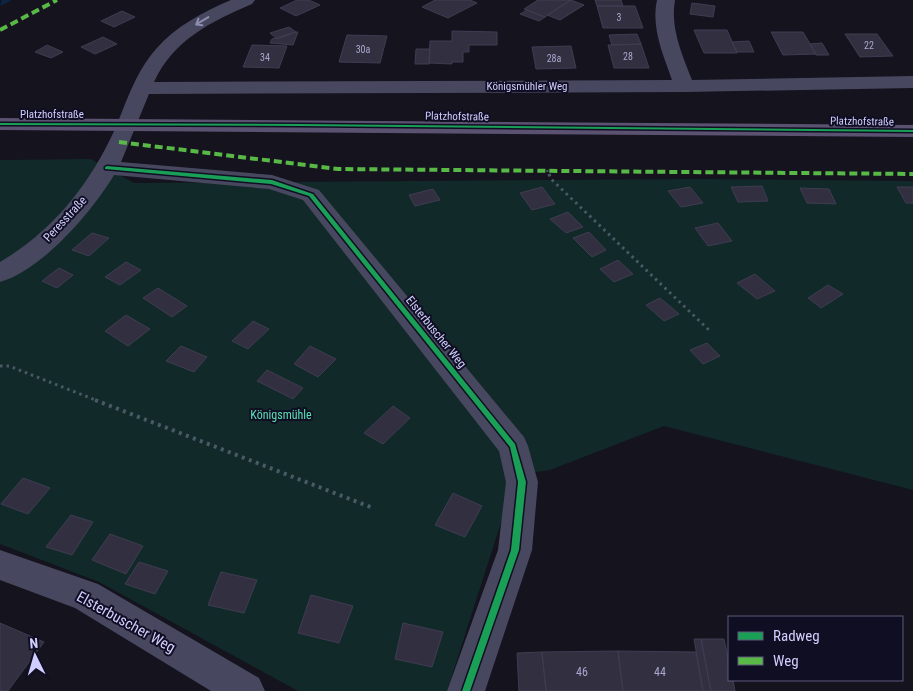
<svg xmlns="http://www.w3.org/2000/svg" width="913" height="691" font-family="'Roboto Condensed',sans-serif">
<style>
.green{fill:#112928}
.lines{fill:none;stroke-linecap:round;stroke-linejoin:round}
.stream{fill:#0d2544;fill-rule:evenodd}
.building{fill:#323040;stroke:#3f3c52}
.path-far2{stroke:#495965;stroke-width:2.5;stroke-dasharray:2 2.5;stroke-linecap:butt}
.path-far1{stroke:#495965;stroke-width:3;stroke-dasharray:2.5 4;stroke-linecap:butt}
.path{stroke:#495965;stroke-width:4;stroke-dasharray:3 4.5;stroke-linecap:butt}
.minor{fill:#47485f;fill-rule:evenodd}
.major{fill:#5b5170;fill-rule:evenodd}
.quiet{stroke:#58b947;stroke-width:4;stroke-dasharray:8 4;stroke-linecap:butt}
.cycleway-casing{stroke:#100e23;stroke-width:3}
.cycleway{fill:#1a9f57;fill-rule:evenodd}
.oneway{stroke:#8c8caf}
.labels{text-anchor:middle;stroke-width:4;stroke-linejoin:round;paint-order:stroke}
.number-label{font-size:10px;fill:#a9a7cf}
.far-street-label{font-size:11px;fill:#d1cfff;stroke:#100e23}
.street-label{font-size:12px;fill:#d1cfff;stroke:#100e23}
.park-label{font-size:12px;fill:#5ae0b5;stroke:#100e23}
.near-number-label{font-size:12px;fill:#a9a7cf}
.near-street-label{font-size:15px;fill:#d1cfff;stroke:#100e23}
</style>
<rect width="100%" height="100%" fill="#14131e"/>
<!-- green -->
<path class="green" d="M91,159l43,24 563,-4 216,2v309l-249,-64 -114,44 -42,6 -1,28 -60,187h-149l-199,-109 -99,-38v-384z"/>
<g class="lines">
<!-- stream -->
<path class="stream" d="M2,0h10l-12,6z"/>
</g>
<!-- building -->
<path class="building" d="M297,0h12l11,5 -24,11 -16,-8z
M435,0h35l7,3 -29,15 -26,-11z
M538,0h33l-26,17 -21,-8z
M571,0l13,5 -24,15 -13,-5z
M595,0h26l2,6h-26z
M692,3l23,3 -2,11 -23,-3z
M597,6h38l8,22h-40z
M527,10l18,7 -6,4 -19,-7z
M122,11l13,6 -21,10 -13,-6z
M289,27l7,5 -19,7 -7,-6z
M694,30h33l10,23h-33z
M452,31l45,1v13h-28v7h-6v10h-11v2l-23,-1 1,-22h22z
M296,32h2l-5,13 -23,-2 2,-4z
M771,32h32l13,22 -33,1z
M637,34l4,10 -29,1 -3,-10z
M845,34h32l16,22 -33,1z
M347,35l40,1 -7,27 -41,-1z
M103,37l14,7 -22,10 -14,-7z
M749,41l5,11h-17l-5,-10z
M822,43l7,12h-13l-6,-11z
M641,44l8,24h-35l-6,-23z
M47,45l16,7 -12,6 -16,-6z
M252,45l35,1 -8,22 -36,-1z
M571,46l5,22 -40,1 -4,-22z
M416,49h14l-1,15h-14z
M762,186l6,15 -30,1 -7,-15z
M542,187l13,17 -23,6 -12,-17z
M690,187l13,16 -22,4 -13,-16z
M897,187h16v16h-7z
M800,188l29,1 7,15 -29,-1z
M433,189l7,11 -25,6 -6,-11z
M568,212l15,15 -17,6 -16,-14z
M718,223l14,18 -24,5 -13,-18z
M589,232l17,18 -14,7 -19,-19z
M92,233l17,5 -20,18 -17,-6z
M618,260l15,14 -19,8 -14,-13z
M126,262l15,8 -21,15 -15,-8z
M59,268l14,7 -16,13 -15,-7z
M755,274l20,17 -18,8 -20,-16z
M828,285l15,9 -22,14 -13,-10z
M158,288l29,18 -15,11 -29,-19z
M660,298l19,16 -15,7 -18,-16z
M126,315l24,14 -22,17 -23,-15z
M253,321l16,8 -21,20 -16,-8z
M707,343l13,13 -17,8 -13,-14z
M181,346l26,11 -13,15 -28,-11z
M310,346l26,13 -18,18 -24,-13z
M267,370l36,18 -10,11 -36,-18z
M393,406l17,12 -27,26 -19,-11z
M23,478l27,10 -22,26 -27,-10z
M453,493l29,13 -17,31 -30,-12z
M71,515l22,7 -21,33 -26,-8z
M110,534l33,12 -17,28 -34,-14z
M139,562l29,9 -13,23 -30,-10z
M221,572l36,8 -13,33 -36,-8z
M311,595l42,11 -14,37 -41,-10z
M0,623l44,19 -36,49h-8z
M403,623l40,9 -11,35 -37,-8z
M694,639h7l10,52h-8z
M701,639h23l5,24v17h4l2,11h-24z
M618,651l5,40h-77l-4,-39z
M618,651l78,1 7,39h-80z
M542,652l4,39h-27l-2,-38z"/>
<g class="lines">
<!-- path-far2 -->
<path class="path-far2" d="M547,170l2,5"/>
<!-- path-far1 -->
<path class="path-far1" d="M549,174l2,5 159,152
M0,366h9l89,35"/>
<!-- path -->
<path class="path" d="M95,400l278,108"/>
<!-- minor -->
<path class="minor" d="M231,0h24l-3,4c-40,17 -79,36 -98,78l518,-2c-9,-26 -21,-52 -15,-80h18c-5,28 7,54 17,80l221,-4v12l-229,4 -535,2 -28,68 151,13 47,15 205,247 4,9 10,36 -6,68 -47,141h-38l51,-141 8,-68 -7,-31 -196,-251 -34,-11 -155,-14c-22,37 -72,95 -114,107v-20c53,-31 90,-78 115,-133 12,-28 20,-56 41,-80 20,-23 47,-37 75,-49z
M0,550l98,34 161,94 6,13h-54l-136,-83 -75,-28z"/>
<!-- major -->
<path class="major" d="M0,118l913,7v12l-913,-7z"/>
<!-- quiet -->
<path class="quiet" d="M0,30l57,-30
M119,142l219,27 575,5"/>
<!-- cycleway casing -->
<g class="cycleway-casing">
<path id="cycleway" d="M0,123l300,1 613,6v2l-613,-6 -300,-1z
M107,166l165,14 41,14 202,250 11,38 -7,68 -49,141h-8l49,-141 7,-68 -8,-35 -201,-251 -38,-12 -166,-15v-2z"/>
</g>
<!-- cycleway -->
<use href="#cycleway" class="cycleway"/>
</g>
<!-- one-way arrows -->
<defs><path id="oneway-shaft" d="M-6 0H5M1.5-3L5.5 0L1.5 3" fill="none" stroke-width="1.6" stroke-linecap="round" stroke-linejoin="round" transform="scale(1.25)"/></defs>
<use class="oneway" href="#oneway-shaft" transform="translate(202 21) rotate(149)"/>
<g class="labels">
<!-- number labels -->
<g class="number-label">
<text x="619" y="21">3</text>
<text x="869" y="49">22</text>
<text x="363" y="53">30a</text>
<text x="628" y="60">28</text>
<text x="265" y="61">34</text>
<text x="554" y="62">28a</text>
</g>
<!-- far-street labels -->
<g class="far-street-label">
<text x="527" y="90">Königsmühler Weg</text>
<text x="52" y="118">Platzhofstraße</text>
<text transform="translate(457 116) rotate(1)" y="4">Platzhofstraße</text>
<text transform="translate(862 121) rotate(1)" y="4">Platzhofstraße</text>
</g>
<!-- street labels -->
<g class="street-label">
<text transform="translate(65 219) rotate(-47)" y="4">Peresstraße</text>
<text transform="translate(436 332) rotate(51)" y="4">Elsterbuscher Weg</text>
</g>
<!-- park labels -->
<g class="park-label">
<text x="281" y="419">Königsmühle</text>
</g>
<!-- near-number labels -->
<g class="near-number-label">
<text x="582" y="676">46</text>
<text x="660" y="676">44</text>
</g>
<!-- near-street labels -->
<g class="near-street-label">
<text transform="translate(126 622) rotate(29)" y="5">Elsterbuscher Weg</text>
</g>
</g>
<!-- legend -->
<rect x="728" y="616" width="175" height="65" fill="#100e23" stroke="#5d5b7b"/>
<rect x="738" y="632" width="25" height="8" fill="#1a9f57" stroke="#5d5b7b"/>
<text x="773" y="641" font-size="15" fill="#d1cfff">Radweg</text>
<rect x="738" y="657" width="25" height="8" fill="#58b947" stroke="#5d5b7b"/>
<text x="773" y="666" font-size="15" fill="#d1cfff">Weg</text>
<!-- north arrow -->
<g transform="translate(35 656) rotate(355)" stroke="#100e23" stroke-width="4" paint-order="stroke">
<path d="M0-4L9 19L0 12L-9 19Z" fill="#d1cfff"/>
<text y="-8" font-size="14" font-weight="bold" text-anchor="middle" fill="#d1cfff">N</text>
</g>
</svg>
